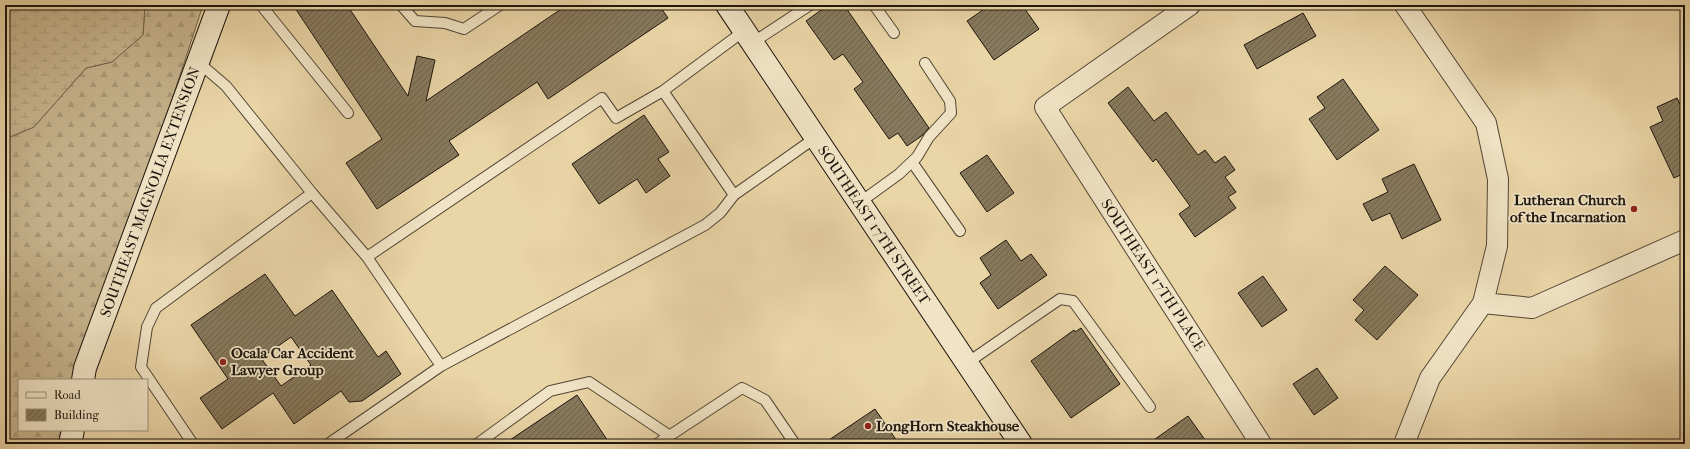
<svg xmlns="http://www.w3.org/2000/svg" width="1690" height="449" font-family="'IM FELL French Canon',serif">
<style>
.forest{fill:url(#forest-firs);stroke:#72644c}
.wetland{fill:url(#wetland-marsh);stroke:#72644c}
.building{fill:url(#building-hatch);stroke:#1c150c;fill-rule:evenodd}
.lines{fill:none;stroke-linecap:round;stroke-linejoin:round}
.lane-casing{stroke:#504533;stroke-width:12}
.street-casing{stroke:#504533;stroke-width:22}
.secondary-casing{stroke:#1c150c;stroke-width:24}
.lane{stroke:#f1e4c6;stroke-width:10}
.street{stroke:#f1e4c6;stroke-width:20}
.secondary{stroke:#f1e4c6;stroke-width:22}
.poi-dot{fill:#8f2418;stroke:#f1e4c6;stroke-width:1.5}
.labels{text-anchor:middle;stroke-width:3.5;stroke-linejoin:round;paint-order:stroke}
.street-label{font-size:15px;fill:#1c150c;stroke:#f1e4c6}
.poi-label{font-size:15px;font-weight:bold;fill:#1c150c;stroke:#f1e4c6;text-anchor:start}
</style>
<defs>
<pattern id="forest-firs" width="22" height="20" patternUnits="userSpaceOnUse"><rect width="22" height="20" fill="#c7b48d"/><path d="M5 1l3.5 6h-7zM16 11l3.5 6h-7z" fill="#aa9a78"/></pattern>
<pattern id="wetland-marsh" width="20" height="14" patternUnits="userSpaceOnUse"><rect width="20" height="14" fill="#c7b48d"/><path d="M1 5h8M5 5V1M11 12h8M15 12V8" fill="none" stroke="#aa9a78"/></pattern>
<pattern id="building-hatch" width="6" height="6" patternUnits="userSpaceOnUse"><rect width="6" height="6" fill="#87795d"/><path d="M-1 1l2-2M0 6l6-6M5 7l2-2" fill="none" stroke="#6e624b"/></pattern>
</defs>
<rect width="100%" height="100%" fill="#ead5a7"/>
<filter id="stains"><feTurbulence type="fractalNoise" baseFrequency=".005" numOctaves="4"/><feColorMatrix values="0 0 0 0 .2 0 0 0 0 .09 0 0 0 0 .02 0 0 0 .5 -.17"/></filter>
<radialGradient id="worn" r=".72"><stop offset=".6" stop-color="#630" stop-opacity="0"/><stop offset="1" stop-color="#630" stop-opacity=".3"/></radialGradient>
<!-- forest -->
<path class="forest" d="M145,5h58l-36,110 -92,252 -3,13h-53v50h43l-3,14h-54v-305l29,-12 52,-59 26,-6 31,-27z"/>
<!-- wetland -->
<path class="wetland" d="M5,5h140l-2,30 -31,27 -26,6 -52,59 -29,12z"/>
<!-- building -->
<path class="building" d="M293,5h54l61,91 9,-40 18,4 -9,41 141,-96h92l9,13 -120,81 -11,-17 -88,59 10,14 -82,54 -31,-46 36,-24z
M828,5h16l85,123 -6,7 -16,11 -9,-13 -9,6 -35,-50 9,-7 -20,-28 -9,6 -28,-39z
M990,5h32l17,24 -45,31 -27,-39z
M1303,13l13,23 -59,33 -13,-24z
M1343,79l36,51 -42,30 -28,-41 16,-11 -8,-11z
M1128,87l26,34 12,-9 32,43 7,-5 10,13 10,-7 10,14 -10,7 11,15 -8,5 8,11 -41,29 -16,-23 11,-8 -34,-47 -3,3 -45,-59z
M1677,98l8,16v59l-11,5 -24,-51 13,-6 -6,-14z
M644,115l25,37 -11,7 12,17 -24,17 -9,-14 -38,25 -27,-40z
M987,155l27,38 -27,19 -27,-39z
M1414,164l27,56 -39,19 -12,-26 -18,8 -9,-17 25,-12 -6,-13z
M1006,240l15,21 10,-7 16,21 -49,34 -18,-26 11,-8 -11,-17z
M1385,266l33,29 -41,45 -22,-20 9,-10 -11,-10z
M265,274l30,42 37,-26 46,67 8,-6 15,23 -39,27 -13,1 -8,-11 -47,33 -21,-31 -51,36 -22,-31 28,-19 -37,-54zM291,337l20,28 -30,21 -20,-28z
M1263,276l24,34 -25,17 -24,-34z
M1081,328l39,56 -49,34 -40,-57 43,-31 1,2z
M1317,368l21,30 -24,17 -21,-31z
M577,395l33,49h-106z
M875,409l24,35h-76z
M1188,416l20,28h-60z"/>
<g class="lines">
<!-- lane casing -->
<g class="lane-casing">
<path id="lane" d="M261,5l87,108
M401,5l14,16 30,2 19,6 36,-24
M874,5l20,28
M744,31l-81,60 71,104 81,-57
M752,43l58,-38
M912,162l48,69
M312,193l55,64
M859,203l40,-29 18,-17 12,-20 22,-24 -1,-12 -25,-38
M967,363l93,-64 13,2 77,106
M441,366l264,-141 15,-12 14,-18
M193,444l-52,-77 6,-40 9,-19 156,-115 -86,-107 -28,-24
M328,444l113,-78 -74,-109 235,-159 14,20 47,-27
M477,444l73,-53 39,-9 81,54
M657,444l85,-56 23,12 30,44"/>
</g>
<!-- street casing -->
<g class="street-casing">
<path id="street" d="M1190,5l-145,102 216,337
M1405,5l81,118 12,56 -1,67 -14,57
M1404,444l26,-66 53,-75 49,5 153,-68"/>
</g>
<!-- secondary casing -->
<g class="secondary-casing">
<path id="secondary" d="M727,5l294,439
M83,380l2,-12 134,-363
M70,444l3,-14"/>
</g>
<!-- lane -->
<use href="#lane" class="lane"/>
<!-- street -->
<use href="#street" class="street"/>
<!-- secondary -->
<use href="#secondary" class="secondary"/>
</g>
<!-- markers -->
<g class="poi-dot">
<circle cx="1634" cy="209" r="4"/>
<circle cx="223" cy="362" r="4"/>
<circle cx="868" cy="426" r="4"/>
</g>
<g class="labels">
<!-- street labels -->
<g class="street-label">
<text transform="translate(150 192) rotate(-70)" y="5">SOUTHEAST MAGNOLIA EXTENSION</text>
<text transform="translate(874 225) rotate(56)" y="5">SOUTHEAST 17TH STREET</text>
<text transform="translate(1153 275) rotate(57)" y="5">SOUTHEAST 17TH PLACE</text>
</g>
<!-- poi labels -->
<g class="poi-label">
<text x="1626" y="205" text-anchor="end">Lutheran Church<tspan x="1626" dy="17">of the Incarnation</tspan></text>
<text x="231" y="358">Ocala Car Accident<tspan x="231" dy="17">Lawyer Group</tspan></text>
<text x="876" y="431">LongHorn Steakhouse</text>
</g>
</g>
<!-- margin -->
<rect width="1690" height="449" fill="none" stroke="#ead5a7" stroke-width="20"/>
<rect x="6" y="6" width="1678" height="437" fill="none" stroke="#1c150c" stroke-width="2"/>
<rect x="10" y="10" width="1670" height="429" fill="none" stroke="#1c150c"/>
<!-- legend -->
<rect x="18" y="379" width="130" height="52" fill="#f1e4c6" stroke="#9c917c"/>
<rect x="26" y="392" width="20" height="6" fill="#f1e4c6" stroke="#9c917c"/>
<text x="54" y="399" font-size="12" fill="#1c150c">Road</text>
<rect x="26" y="409" width="20" height="12" fill="url(#building-hatch)" stroke="#9c917c"/>
<text x="54" y="419" font-size="12" fill="#1c150c">Building</text>
<rect width="100%" height="100%" filter="url(#stains)"/>
<rect width="100%" height="100%" fill="url(#worn)"/>
</svg>
